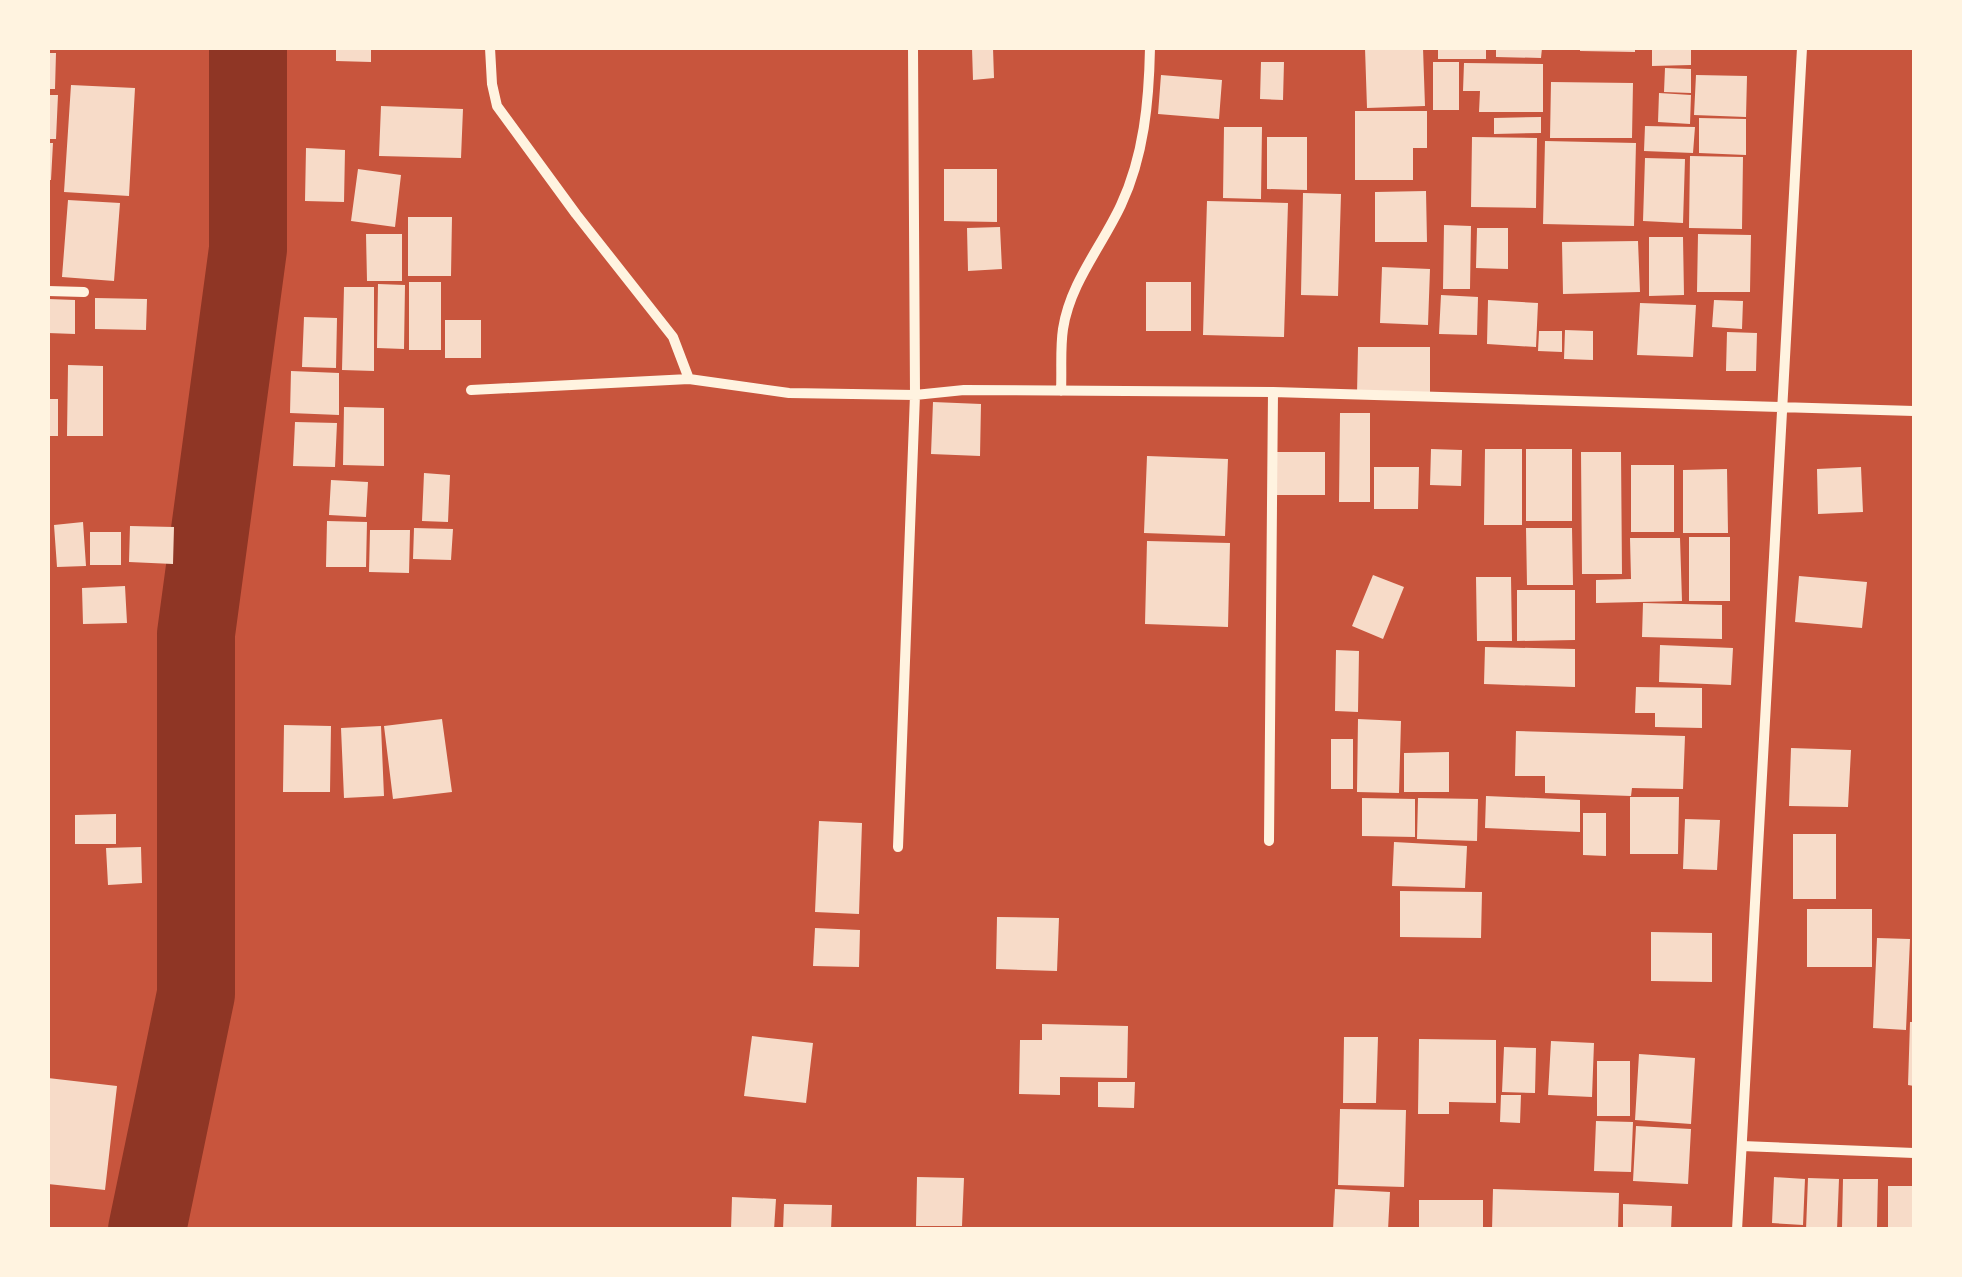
<svg xmlns="http://www.w3.org/2000/svg" width="1962" height="1277" font-family="Lato,sans-serif">
<style>
.lines{fill:none;stroke-linecap:round;stroke-linejoin:round}
.river{stroke:#8f3625;stroke-width:78}
.building{fill:#f7dbc8}
.minor{stroke:#fff3e0;stroke-width:10}
</style>
<rect width="100%" height="100%" fill="#c8553d"/>
<g class="lines">
<!-- river -->
<path class="river" d="M147,1230l49,-236v-360l52,-385v-201"/>
</g>
<!-- building -->
<path class="building" d="M336,48h35v14l-35,-1z
M972,48h21l1,30 -21,2z
M1365,48h58l2,58 -58,2z
M1438,48h48v11h-48z
M1496,48h46l-1,10 -45,-1z
M1580,48h55v4l-55,-1z
M1652,48h39v17l-39,1z
M48,53h8l-1,36h-7z
M1261,62h23l-1,38 -23,-1z
M1433,62h26v48h-26z
M1464,63l79,1v48h-64l1,-21h-17z
M1665,68l26,1v24l-27,-1z
M1161,75l61,5 -3,39 -61,-5z
M1696,75l51,1 -1,41 -52,-2z
M1551,82l82,1 -1,55h-82z
M71,85l64,3 -6,108 -65,-4z
M1659,93l32,2 -1,29 -32,-2z
M48,95h10l-2,44h-8z
M381,106l82,3 -2,49 -82,-2z
M1355,111h72v37h-14v32h-58z
M1541,117v16l-47,1v-16z
M1699,118l47,1v36l-47,-2z
M1645,126l50,1 -2,26 -49,-2z
M1224,127h38l-1,72 -38,-1z
M1267,137h40v53l-40,-1z
M1472,137l65,1 -1,70 -65,-1z
M1545,141l91,2 -2,83 -91,-2z
M48,143h5l-2,37h-3z
M306,148l39,2 -1,52 -39,-1z
M1690,156l53,1 -1,72 -53,-1z
M1645,158l40,1 -2,64 -40,-2z
M358,169l43,6 -6,52 -44,-6z
M944,169h53v53l-53,-1z
M1426,191l1,51h-52v-50z
M1303,193l38,1 -3,102 -37,-1z
M68,200l52,3 -6,78 -52,-4z
M1207,201l81,2 -4,134 -81,-2z
M408,217h44l-1,59h-43z
M1444,225l27,1 -1,63h-27z
M1000,227l2,42 -34,2 -1,-43z
M1477,228h31v41l-32,-1z
M366,234h36v47h-35z
M1698,234l53,1 -1,57h-53z
M1649,237h34l1,58 -35,1z
M1638,241l2,51 -77,2 -1,-52z
M1382,267l48,2 -2,56 -48,-2z
M409,282h32v68h-32z
M1146,282h45v49h-45z
M378,284l27,1 -1,64 -27,-1z
M344,287h30v84l-32,-1z
M1441,295l37,2 -1,38 -38,-1z
M95,298l52,1 -1,31 -51,-1z
M48,299l27,1v34l-27,-1z
M1488,300l50,3 -2,44 -49,-3z
M1714,300l29,1 -1,28 -30,-2z
M1640,303l56,2 -3,52 -56,-2z
M304,317l33,1 -1,50 -34,-1z
M445,320h36v38h-36z
M1565,330l28,1v29l-29,-1z
M1539,331h23v21l-24,-1z
M1727,332l30,1 -1,38h-30z
M1358,347h72v47h-73z
M68,365l35,1v70h-36z
M291,371l48,2v42l-49,-2z
M48,399h10v37h-10z
M933,402l48,2 -1,52 -49,-2z
M344,407l40,1v58l-41,-1z
M1340,413h30v89h-31z
M295,422l42,1 -2,44 -42,-1z
M1431,449l31,1 -1,36 -31,-1z
M1485,449h37v76h-38z
M1526,449h46v72h-46z
M1277,452h48v43h-48z
M1581,452h40l1,122h-40z
M1147,456l81,3 -3,77 -81,-3z
M1631,465h43v67h-43z
M1374,467h45l-1,42h-44z
M1861,467l2,45 -45,2 -1,-45z
M1727,469l1,64h-45v-63z
M424,473l26,2 -2,47 -26,-1z
M331,480l37,2 -2,35 -37,-2z
M327,521l40,1 -1,45h-40z
M83,522l3,44 -29,1 -3,-42z
M130,526l44,1 -1,37 -44,-2z
M414,528l39,1 -2,31 -38,-1z
M1526,528h46l1,57h-46z
M370,530h40l-1,43 -40,-1z
M90,532h31v33h-31z
M1689,537h41v64h-41z
M1630,538h50l2,63 -86,2v-23l35,-1z
M1147,541l83,2 -2,84 -83,-3z
M1373,575l31,12 -21,52 -31,-13z
M1799,576l68,6 -5,46 -67,-6z
M1476,577h35l1,64h-35z
M125,586l2,37 -44,1 -1,-36z
M1517,590h58v50l-58,1z
M1643,603l79,2v34l-80,-2z
M1660,645l73,3 -2,37 -72,-3z
M1485,647l90,2v38l-91,-3z
M1336,650l23,1 -1,61 -23,-1z
M1636,687l66,1v40l-47,-1v-14h-20z
M442,719l10,73 -59,7 -9,-73z
M1358,719l43,2 -2,72 -42,-1z
M284,725l47,1 -1,66h-47z
M381,726l3,70 -40,2 -3,-70z
M1516,731l169,5 -2,53 -51,-1 -1,8 -86,-3v-17h-30z
M1331,739h22v50h-22z
M1791,748l60,2 -3,57 -59,-1z
M1449,752v40h-45v-39z
M1486,796l94,4v32l-95,-4z
M1630,797h49l-1,57h-48z
M1362,798l53,1v38l-53,-1z
M1418,798l60,1 -1,42 -60,-2z
M1583,813h23v43l-23,-1z
M116,814v30h-41v-29z
M1685,819l35,1 -3,50 -34,-1z
M819,821l43,2 -3,91 -44,-2z
M1793,834h43v65h-43z
M1394,842l73,4 -2,42 -73,-2z
M141,847l1,36 -34,2 -2,-37z
M1400,891l82,1 -1,46 -81,-1z
M1807,909h65v58h-65z
M997,917l62,1 -2,53 -61,-2z
M815,928l45,2 -1,37 -46,-1z
M1651,932l61,1v49l-61,-1z
M1877,938l33,1 -4,91 -33,-2z
M1910,1022h4v64l-6,-1z
M1042,1024l86,2 -1,52 -67,-1v18l-41,-1 1,-54h22z
M752,1036l61,7 -7,60 -62,-7z
M1344,1037h34l-2,66h-33z
M1419,1039l77,1v63l-47,-1v12h-31z
M1551,1041l43,2 -2,54 -44,-2z
M1504,1047l32,1 -1,45 -33,-1z
M1639,1054l56,4 -4,66 -56,-4z
M1597,1061h33v55h-33z
M48,1078l69,8 -12,104 -57,-6z
M1098,1082h37l-1,26 -36,-1z
M1501,1095h20l-1,28 -20,-1z
M1340,1109l66,1 -2,77 -66,-2z
M1596,1121l37,1 -2,50 -37,-1z
M1636,1126l55,3 -3,55 -55,-3z
M917,1177l47,1 -2,48h-46z
M1774,1177l31,2 -2,46 -31,-2z
M1808,1178l31,1 -2,51h-31z
M1843,1179h35l-1,49h-35z
M1888,1186h26v44h-26z
M1335,1189l55,3 -2,38h-55z
M1493,1189l126,4 -1,37h-126z
M732,1197l44,2 -2,31h-43z
M1419,1200h64v30h-64z
M784,1204l48,1 -1,25h-48z
M1623,1204l49,2 -1,24h-48z"/>
<g class="lines">
<!-- minor -->
<path class="minor" d="M490,48l2,36 5,22 79,108 97,123 16,42
M913,48l2,347 49,-5 309,2 641,19
M48,291l36,1
M471,390l218,-11 100,14 126,2 -17,452
M1061,391c1,-20 -1,-42 2,-62 7,-46 39,-83 58,-124 23,-49 28,-104 29,-157
M1269,841l4,-449
M1742,1146l172,7
M1737,1230l65,-1182"/>
</g>
<!-- border -->
<rect width="1962" height="1277" fill="none" stroke="#fff3e0" stroke-width="100"/>
</svg>
